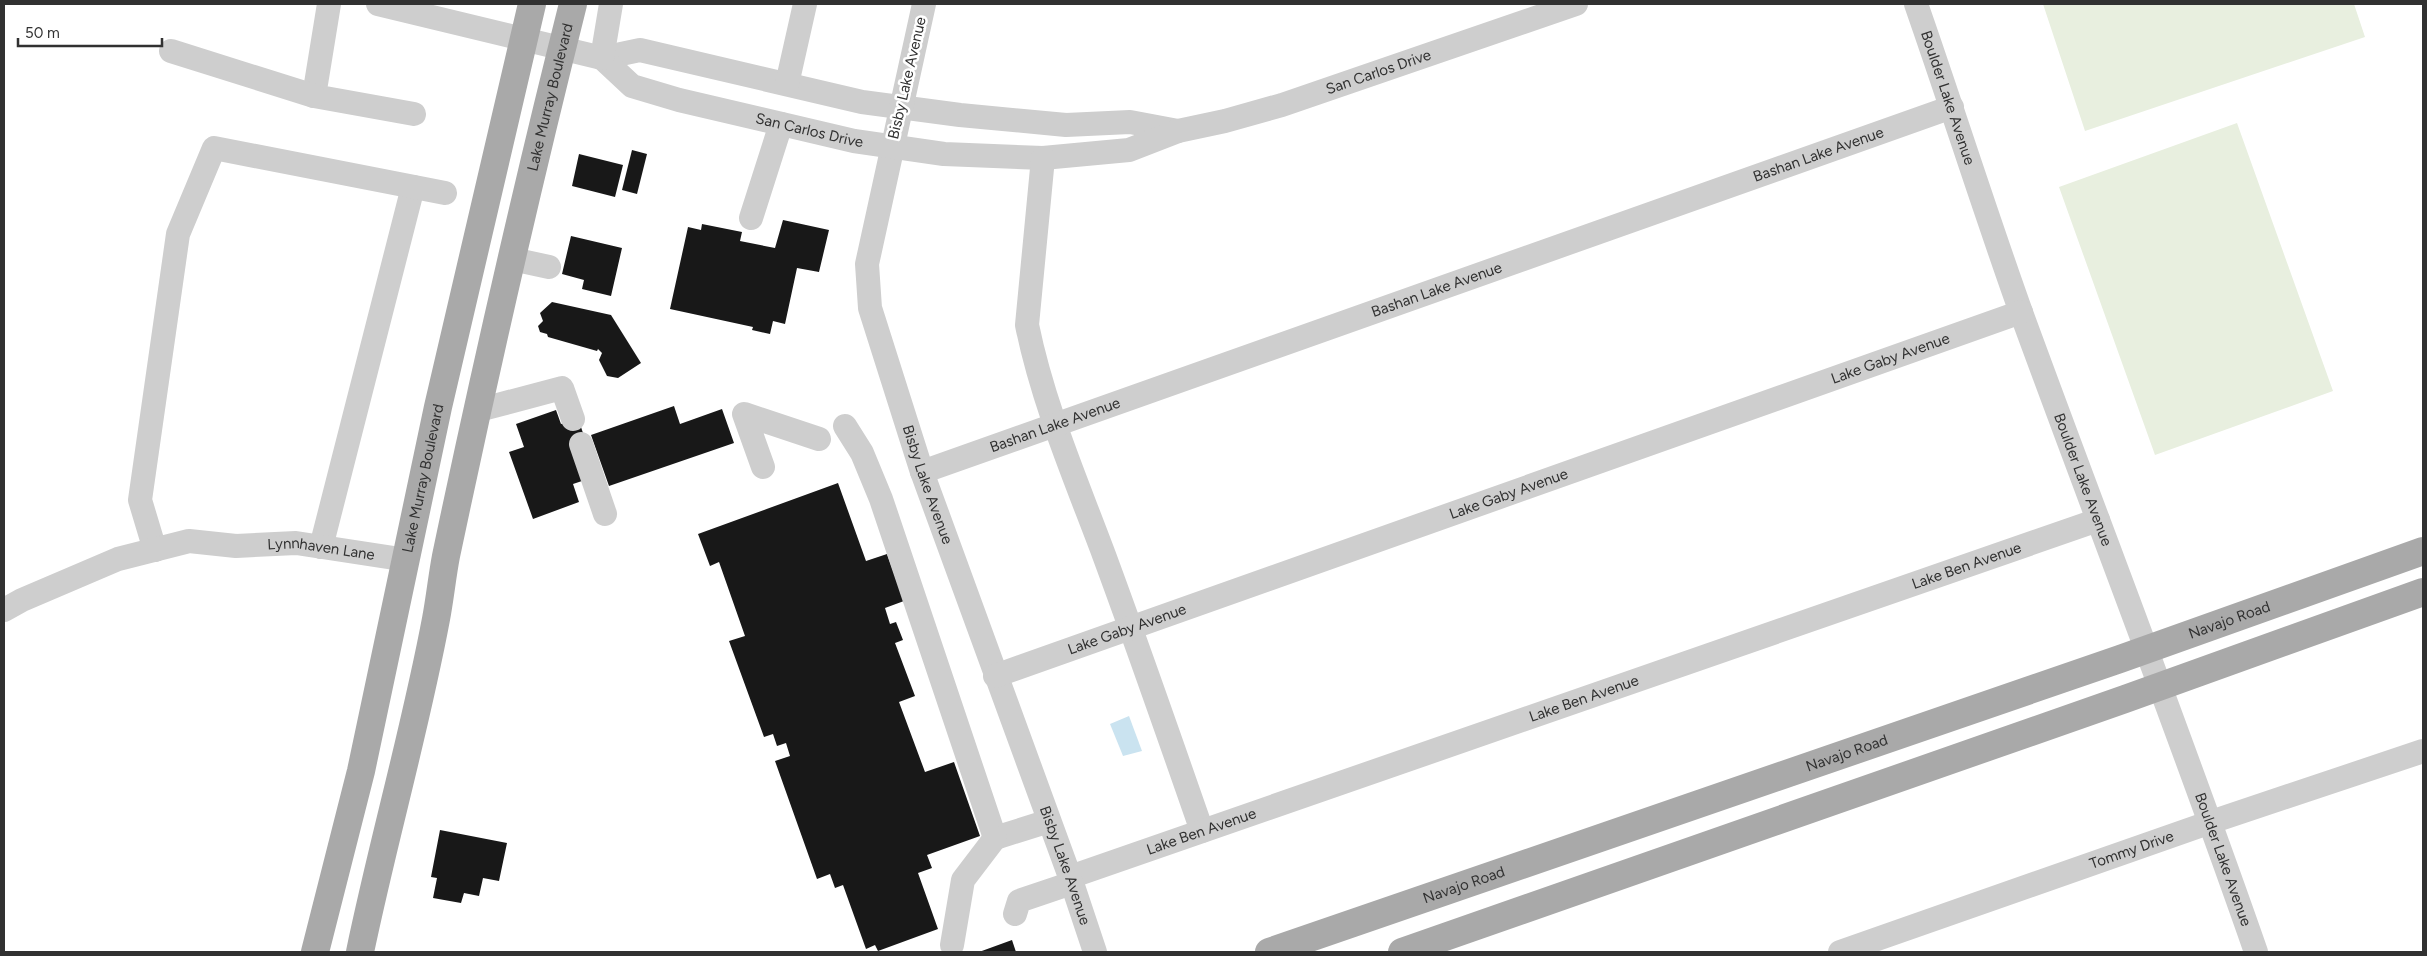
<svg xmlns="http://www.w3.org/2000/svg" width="2427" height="956" font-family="Figtree,sans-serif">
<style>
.green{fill:#e8efdf}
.water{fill:#cae3f0}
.building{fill:#181818}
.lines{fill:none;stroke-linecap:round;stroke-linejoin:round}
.minor{stroke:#cecece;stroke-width:24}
.major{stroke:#a9a9a9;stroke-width:28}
.labels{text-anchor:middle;stroke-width:5;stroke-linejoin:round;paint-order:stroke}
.street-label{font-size:15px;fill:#313131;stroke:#fff}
</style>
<rect width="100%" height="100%" fill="#fff"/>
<!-- green -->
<path class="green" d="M2043,4h311l11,33 -280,94z
M2237,123l96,268 -178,64 -96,-268z"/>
<!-- water -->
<path class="water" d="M1129,716l13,35 -19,5 -13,-32z"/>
<!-- building -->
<path class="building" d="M632,150l15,4 -10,40 -15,-4z
M579,154l44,11 -8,32 -43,-11z
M783,220l46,10 -10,42 -22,-4 -12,56 -12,-3 -3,13 -18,-4 1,-3 -83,-18 18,-82 13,3 1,-6 40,8 -2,9 35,7z
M571,236l51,12 -11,48 -29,-7 2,-9 -22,-6z
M552,302l59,13 30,48 -23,15 -11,-2 -8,-16 3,-7 -4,-4 -1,2 -49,-14 -1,-3 -7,-2 -2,-6 5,-5 -3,-8z
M674,406l6,18 42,-15 12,34 -125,43 -18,-51z
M556,410l5,14 17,-6 8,24 -4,39 -9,3 6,18 -46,17 -24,-67 15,-5 -8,-23z
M838,483l28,78 21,-7 17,47 -19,7 5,16 6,-2 7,18 -8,3 20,53 -16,6 26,70 29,-10 26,74 -53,19 5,13 -14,5 20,56 -60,22 -3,-6 -9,4 -23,-64 -8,3 -5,-14 -13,5 -42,-118 15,-5 -4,-13 -9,3 -4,-12 -9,3 -35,-96 16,-5 -26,-74 -9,4 -12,-32z
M440,830l67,13 -8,38 -16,-3 -4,18 -15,-3 -3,10 -28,-5 4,-20 -6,-1z
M1012,940l4,12h-37z"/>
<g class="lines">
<!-- minor -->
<g class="minor">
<path d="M329,4l-15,92 100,18"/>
<path d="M378,4l224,54 38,-8 222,52 98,13 106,10 64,-3 48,9"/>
<path id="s1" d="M924,4l-57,260 3,44 52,164 148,405 25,75"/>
<path id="s2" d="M1916,4c36,103 69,208 106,311 78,213 160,424 234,637"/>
<path d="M171,51l143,45"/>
<path id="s3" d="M602,58l30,28 47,14 175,41 90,13 99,4 86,-8 49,-19 47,-10 57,-16 294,-101"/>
<path d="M602,58l9,-54"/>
<path d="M787,84l18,-80"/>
<path d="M1043,158l-16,167c16,79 49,155 77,230 34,92 66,184 98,276"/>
<path d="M751,218l30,-94"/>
<path d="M512,259l37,8"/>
<path d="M479,410l83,-22 11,31"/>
<path d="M845,426l17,27 19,46 114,339 54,-17"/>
<path d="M581,444l24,70"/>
<path d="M763,467l-19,-53 75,25"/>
<path id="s4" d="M922,472l1030,-365"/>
<path d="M321,547l92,-360"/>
<path d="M155,550l-15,-50 38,-266 36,-86 231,45"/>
<path id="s5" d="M4,610l18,-10 96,-41 71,-18 47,5 60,-3 111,17"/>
<path id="s6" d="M995,676l1026,-364"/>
<path id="s7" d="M1070,877l1028,-357"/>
<path d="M1015,914l4,-13 53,-18"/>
<path d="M952,945l11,-65 32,-42"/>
<path id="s8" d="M1840,952l371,-130 212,-71"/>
</g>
<!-- major -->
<g class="major">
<path id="s9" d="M315,952l46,-181 77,-364 94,-403"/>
<path id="s10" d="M360,952c23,-111 55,-221 76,-333 4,-21 6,-42 10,-63 39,-185 81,-369 127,-552"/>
<path id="s11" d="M1269,952l851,-293 303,-108"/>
<path d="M1402,952l723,-253 298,-107"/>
</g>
</g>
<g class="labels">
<!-- street labels -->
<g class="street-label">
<text dy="5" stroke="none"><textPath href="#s3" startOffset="808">San Carlos Drive</textPath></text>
<text transform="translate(907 78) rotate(-77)" y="5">Bisby Lake Avenue</text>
<text dy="5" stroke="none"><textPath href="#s10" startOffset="876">Lake Murray Boulevard</textPath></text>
<text dy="5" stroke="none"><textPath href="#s2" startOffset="99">Boulder Lake Avenue</textPath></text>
<text dy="5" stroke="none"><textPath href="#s3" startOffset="224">San Carlos Drive</textPath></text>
<text dy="5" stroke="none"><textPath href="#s4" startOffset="951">Bashan Lake Avenue</textPath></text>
<text dy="5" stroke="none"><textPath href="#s4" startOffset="546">Bashan Lake Avenue</textPath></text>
<text dy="5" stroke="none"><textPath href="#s6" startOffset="950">Lake Gaby Avenue</textPath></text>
<text dy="5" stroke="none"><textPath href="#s4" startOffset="141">Bashan Lake Avenue</textPath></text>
<text dy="5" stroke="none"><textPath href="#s9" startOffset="486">Lake Murray Boulevard</textPath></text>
<text dy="5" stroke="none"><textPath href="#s2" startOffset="504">Boulder Lake Avenue</textPath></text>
<text dy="5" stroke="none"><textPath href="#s1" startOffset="496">Bisby Lake Avenue</textPath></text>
<text dy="5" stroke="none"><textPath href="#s6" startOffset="545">Lake Gaby Avenue</textPath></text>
<text dy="5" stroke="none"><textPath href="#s5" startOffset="331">Lynnhaven Lane</textPath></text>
<text dy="5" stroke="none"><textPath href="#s7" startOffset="949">Lake Ben Avenue</textPath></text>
<text dy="5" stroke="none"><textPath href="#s11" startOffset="1016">Navajo Road</textPath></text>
<text dy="5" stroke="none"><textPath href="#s6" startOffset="140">Lake Gaby Avenue</textPath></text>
<text dy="5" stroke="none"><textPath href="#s7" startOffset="544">Lake Ben Avenue</textPath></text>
<text dy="5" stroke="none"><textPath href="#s11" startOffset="611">Navajo Road</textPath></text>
<text dy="5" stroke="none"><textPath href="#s7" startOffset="139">Lake Ben Avenue</textPath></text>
<text dy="5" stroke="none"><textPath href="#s8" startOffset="309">Tommy Drive</textPath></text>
<text dy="5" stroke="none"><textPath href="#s2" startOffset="909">Boulder Lake Avenue</textPath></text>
<text dy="5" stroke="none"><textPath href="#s1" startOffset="901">Bisby Lake Avenue</textPath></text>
<text dy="5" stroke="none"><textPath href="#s11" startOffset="206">Navajo Road</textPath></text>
</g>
</g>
<!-- border -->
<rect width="2427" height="956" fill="none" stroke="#313131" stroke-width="10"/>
<!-- scale -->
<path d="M18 38v8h144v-8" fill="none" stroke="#313131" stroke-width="2.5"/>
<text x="25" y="38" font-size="15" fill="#313131" stroke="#ffffff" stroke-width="4" paint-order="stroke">50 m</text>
</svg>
